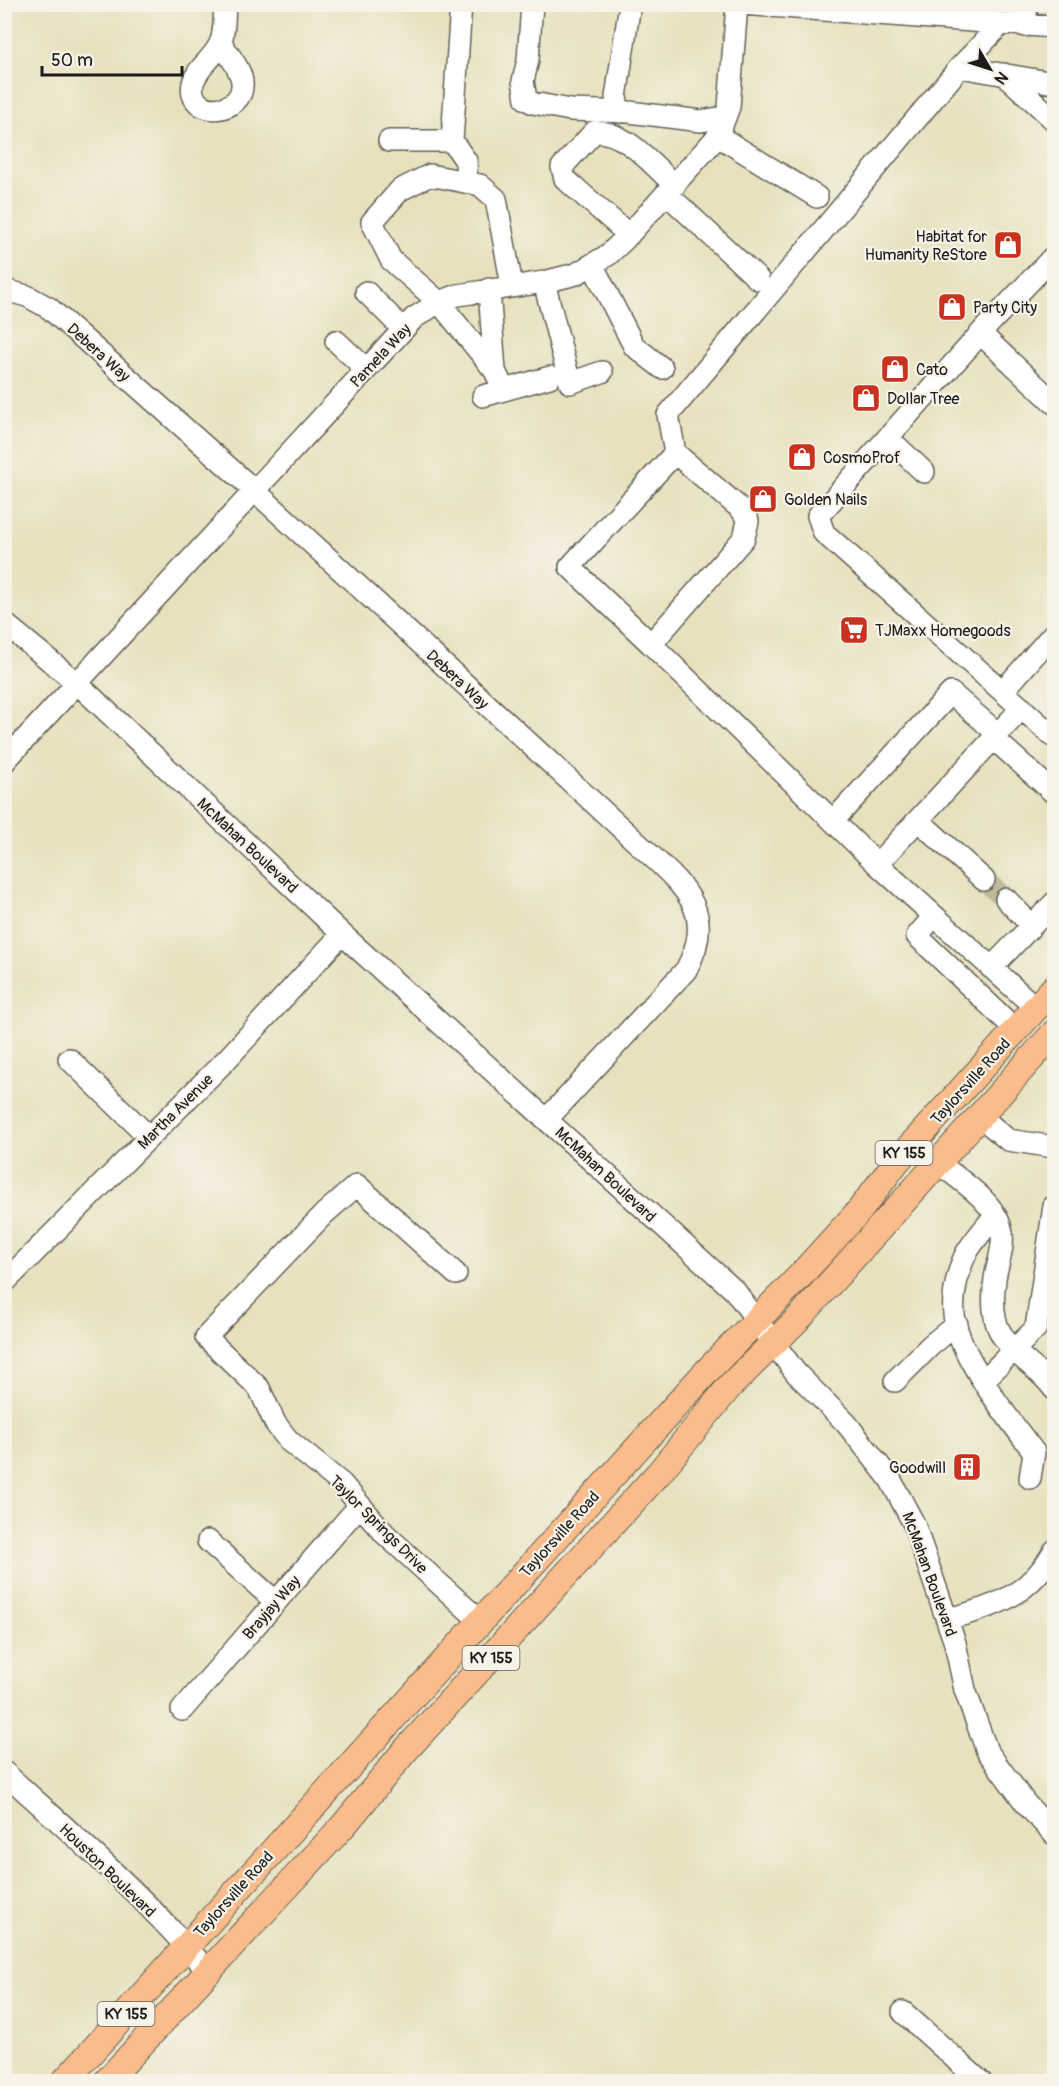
<svg xmlns="http://www.w3.org/2000/svg" width="1059" height="2086" font-family="Pangolin,sans-serif">
<style>
.lines{fill:none;stroke-linecap:round;stroke-linejoin:round}
.minor-tunnel{stroke:#beba9e;stroke-width:21;stroke-dasharray:21 10;stroke-linecap:butt}
.minor-casing{stroke:#636155;stroke-width:24}
.major-casing{stroke:#636155;stroke-width:28}
.minor{stroke:#fff;stroke-width:21}
.major{stroke:#fabc8b;stroke-width:26}
.labels{text-anchor:middle;stroke-width:4.5;stroke-linejoin:round;paint-order:stroke}
.shield{fill:#f7f3e8;stroke:#5e5c59;stroke-width:1.5}
.shield-label{font-size:15px;font-weight:bold;fill:#1c1c1c}
.poi-label{font-size:16px;fill:#1c1c1c;stroke:#f7f3e8;text-anchor:start}
.street-label{font-size:16px;fill:#1c1c1c;stroke:#f7f3e8}
</style>
<rect width="100%" height="100%" fill="#f7f3e8"/>
<filter id="ink" filterUnits="userSpaceOnUse"><feTurbulence type="fractalNoise" baseFrequency=".0167" numOctaves="2"/><feDisplacementMap in="SourceGraphic" scale="12" xChannelSelector="R" yChannelSelector="G"/><feConvolveMatrix kernelMatrix="1 2 1 2 8 2 1 2 1" color-interpolation-filters="sRGB"/></filter>
<filter id="wash" filterUnits="userSpaceOnUse"><feTurbulence type="fractalNoise" baseFrequency=".008" numOctaves="4" result="noise"/><feDisplacementMap in="SourceGraphic" scale="24" xChannelSelector="R" yChannelSelector="G"/><feGaussianBlur stdDeviation="1.35" result="paint"/><feColorMatrix in="noise" values="0 0 0 0 0 0 0 0 0 0 0 0 0 0 0 0 0 1.4 0 .05"/><feComposite in="paint" operator="in"/></filter>
<g filter="url(#wash)">
<rect width="100%" height="100%" fill="#e7e1be"/>
</g>
<g filter="url(#ink)">
<g class="lines">
<!-- minor-tunnel -->
<path class="minor-tunnel" d="M984,880l22,19"/>
<!-- minor casing -->
<g class="minor-casing">
<path id="minor" d="M461,4l-9,137 14,20 1,22
M532,4l-4,56 -5,21 3,18 7,4 37,7 59,2 72,9 23,-4
M741,4l313,23
M1001,24l-41,43 94,16
M1025,26l2,-22
M221,42c6,12 20,26 21,40 3,34 -56,37 -49,1 4,-16 23,-26 28,-42 4,-11 3,-25 4,-37
M1004,74l50,46
M619,112l-3,-15 14,-93
M718,136l99,61
M389,141h63
M667,194l91,85
M629,235l-64,-56 -3,-12 32,-35c32,-2 58,33 81,53
M1054,256l-66,69 -170,191 6,17 230,204
M593,266l41,80 28,22
M544,282l26,101 32,-11
M489,289l6,82
M4,290l23,6 22,12 205,182 391,360c40,37 72,63 41,120l-139,149
M366,292l37,37
M981,334l73,69
M336,341l30,28
M504,390l-9,-19 -56,-69 -48,-42 -19,-38 28,-32 30,-15 50,10 16,14 16,87
M483,396l67,-19
M888,438l36,34
M675,453l-7,-38 292,-348
M4,623l73,60 265,251 393,357 61,82 50,50 44,56 24,45 41,119 10,47 22,61 39,53 28,30
M651,644l-81,-77 105,-114 67,57 6,11 -4,17 -93,106 226,220
M1003,691l51,-58
M1022,708l-145,156 159,144
M994,739l60,54
M4,762l410,-444 25,-16 19,-7 86,-13 32,-8 32,-19 17,-16 93,-103 11,-29 8,-103
M918,820l66,60
M833,821l118,-128 47,41
M1006,899l25,26
M934,916l-17,20 99,94
M991,968l63,-65
M69,1059l80,78
M981,1117l27,23 46,7
M938,1163c22,17 61,41 64,71 2,15 -5,30 -7,45 -2,15 -3,31 2,46 11,29 40,40 57,64
M995,1215c-9,12 -20,24 -28,37 -9,16 -15,44 -13,62 2,38 57,108 80,138l-4,26
M456,1274l-99,-89 -33,29 -118,123 53,51 16,35 14,18 53,43 43,50 95,87
M4,1283l223,-224 115,-125
M984,1380l52,-52 18,-122
M895,1381l36,-36 26,-21
M208,1541l68,61
M947,1619c46,-11 83,-24 107,-68
M182,1710l178,-205
M4,1772c70,64 144,127 204,200
M903,2012l78,70"/>
</g>
<!-- major casing -->
<g class="major-casing">
<path id="major" d="M64,2082l644,-712 91,-93 61,-67 37,-49 157,-173
M106,2082l238,-257 60,-73 254,-278 72,-88 70,-69 254,-284"/>
</g>
<!-- minor -->
<use href="#minor" class="minor"/>
<!-- major -->
<use href="#major" class="major"/>
</g>
</g>
<!-- icons -->
<defs>
<g id="shop-square" transform="scale(1.5)"><rect x="-9" y="-9" width="18" height="18" rx="4" fill="#c8321e" stroke="#f7f3e8"/><path d="M-5-2.5h2.3a2.7 3.5 0 0 1 5.4 0H5L5.5 6h-11ZM-1.5-2.5h3a1.5 2.3 0 0 0-3 0Z" fill="#fff"/></g>
<g id="supermarket-square" transform="scale(1.5)"><rect x="-9" y="-9" width="18" height="18" rx="4" fill="#c8321e" stroke="#f7f3e8"/><path d="M-6-5.5h2.5l.6 2H6L4.5 2H-2.5L-4.4-4H-6ZM-1.5 3.2a1.3 1.3 0 1 0 .1 0ZM3 3.2a1.3 1.3 0 1 0 .1 0Z" fill="#fff"/></g>
<g id="building-square" transform="scale(1.5)"><rect x="-9" y="-9" width="18" height="18" rx="4" fill="#c8321e" stroke="#f7f3e8"/><path d="M-4-6H4V6H1V3H-1V6H-4ZM-2.5-4.3h1.7v1.8h-1.7ZM.8-4.3h1.7v1.8H.8ZM-2.5-1h1.7V.8h-1.7ZM.8-1h1.7V.8H.8Z" fill="#fff"/></g>
</defs>
<g fill-rule="evenodd">
<use href="#shop-square" x="1008" y="245"/>
<use href="#shop-square" x="952" y="307"/>
<use href="#shop-square" x="895" y="369"/>
<use href="#shop-square" x="866" y="398"/>
<use href="#shop-square" x="802" y="457"/>
<use href="#shop-square" x="763" y="499"/>
<use href="#supermarket-square" x="854" y="630"/>
<use href="#building-square" x="967" y="1467"/>
</g>
<g class="labels">
<!-- shield labels -->
<g class="shield">
<rect x="875.5" y="1141" width="57" height="24" rx="4.5"/>
<rect x="462.5" y="1646" width="57" height="24" rx="4.5"/>
<rect x="97.5" y="2002" width="57" height="24" rx="4.5"/>
</g>
<g class="shield-label">
<text x="904" y="1158">KY 155</text>
<text x="491" y="1663">KY 155</text>
<text x="126" y="2019">KY 155</text>
</g>
<!-- poi labels -->
<g class="poi-label">
<text x="987" y="242" text-anchor="end">Habitat for<tspan x="987" dy="18">Humanity ReStore</tspan></text>
<text x="973" y="313">Party City</text>
<text x="916" y="375">Cato</text>
<text x="887" y="404">Dollar Tree</text>
<text x="823" y="463">CosmoProf</text>
<text x="784" y="505">Golden Nails</text>
<text x="875" y="636">TJMaxx Homegoods</text>
<text x="946" y="1473" text-anchor="end">Goodwill</text>
</g>
<!-- street labels -->
<g class="street-label">
<text transform="translate(99 352) rotate(42)" y="6">Debera Way</text>
<text transform="translate(380 355) rotate(-47)" y="6">Pamela Way</text>
<text transform="translate(458 679) rotate(43)" y="6">Debera Way</text>
<text transform="translate(248 845) rotate(43)" y="6">McMahan Boulevard</text>
<text transform="translate(970 1081) rotate(-48)" y="6">Taylorsville Road</text>
<text transform="translate(175 1111) rotate(-45)" y="6">Martha Avenue</text>
<text transform="translate(606 1174) rotate(43)" y="6">McMahan Boulevard</text>
<text transform="translate(379 1524) rotate(45)" y="6">Taylor Springs Drive</text>
<text transform="translate(559 1534) rotate(-48)" y="6">Taylorsville Road</text>
<text transform="translate(930 1574) rotate(70)" y="6">McMahan Boulevard</text>
<text transform="translate(271 1607) rotate(-49)" y="6">Brayjay Way</text>
<text transform="translate(108 1870) rotate(44)" y="6">Houston Boulevard</text>
<text transform="translate(233 1894) rotate(-48)" y="6">Taylorsville Road</text>
</g>
</g>
<!-- margin -->
<rect width="1059" height="2086" fill="none" stroke="#f7f3e8" stroke-width="24"/>
<!-- north arrow -->
<g transform="translate(990 69) rotate(129)" stroke="#f7f3e8" stroke-width="4.5" paint-order="stroke">
<path d="M0-4.5L10 22L0 15L-10 22Z" fill="#1c1c1c"/>
<text y="-9" font-size="16" font-weight="bold" text-anchor="middle" fill="#1c1c1c">N</text>
</g>
<!-- scale -->
<path d="M42 66v9h140v-9" fill="none" stroke="#1c1c1c" stroke-width="3"/>
<text x="51" y="66" font-size="18" fill="#1c1c1c" stroke="#f7f3e8" stroke-width="4.5" paint-order="stroke">50 m</text>
</svg>
